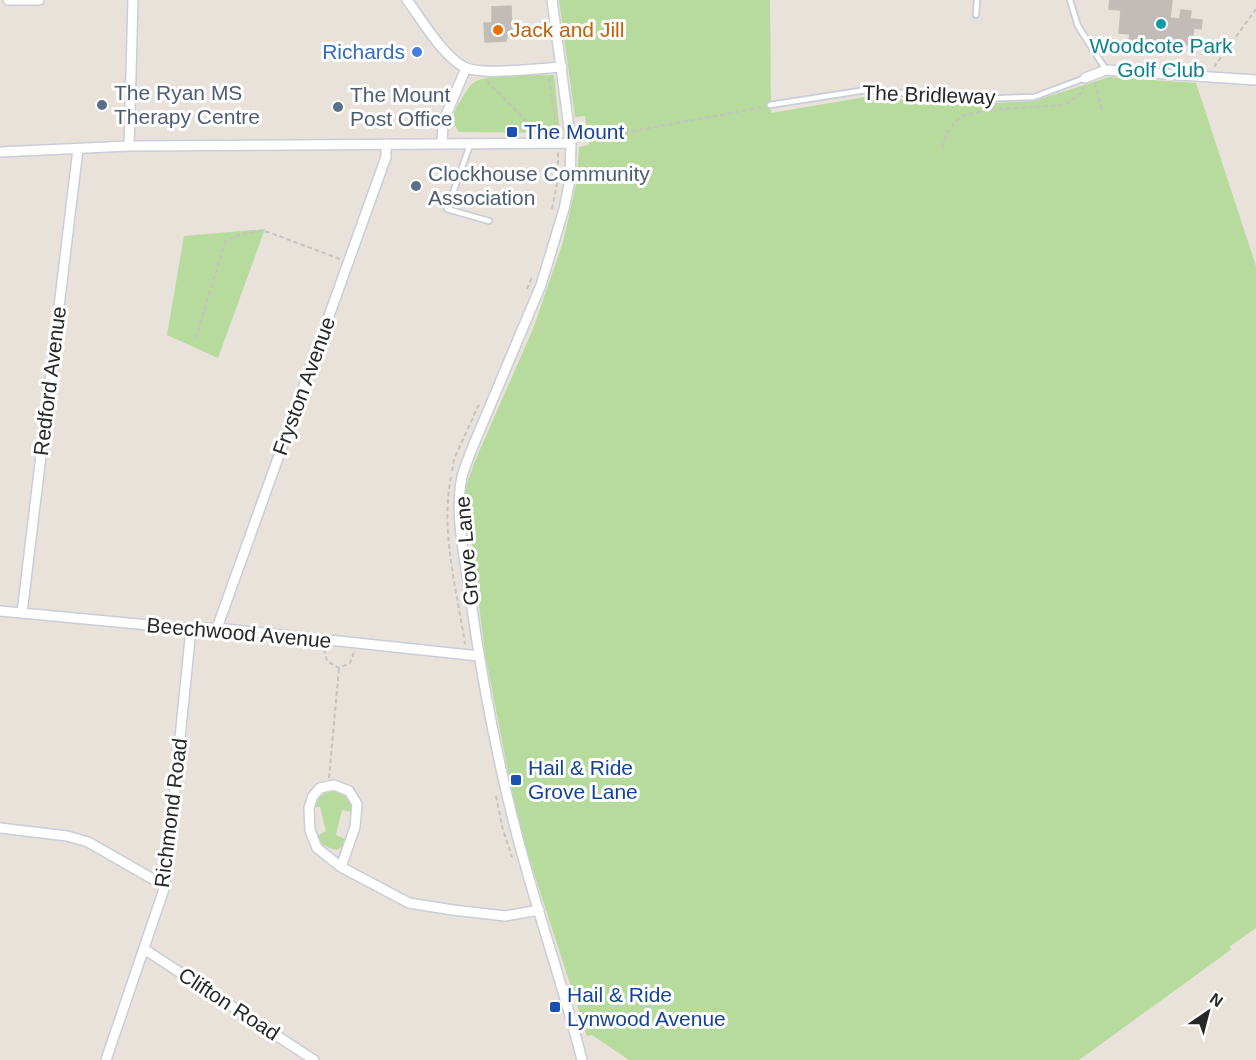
<svg xmlns="http://www.w3.org/2000/svg" width="1256" height="1060" font-family="Arial,sans-serif">
<style>
.green{fill:#b6db9c}
.building{fill:#c1bcb7;stroke:#c4bdb5;stroke-width:1.5}
.lines{fill:none;stroke-linecap:round;stroke-linejoin:round}
.service-casing{stroke:#c9cdd8;stroke-width:8}
.minor-casing{stroke:#c9cdd8;stroke-width:12}
.path{stroke:#c3c3c3;stroke-width:2;stroke-dasharray:4.5 3;stroke-linecap:butt}
.service{stroke:#fff;stroke-width:4.5}
.minor{stroke:#fff;stroke-width:9}
.culture-dot{fill:#0f9aa8;stroke:#fff;stroke-width:2}
.food-dot{fill:#e8710a;stroke:#fff;stroke-width:2}
.shop-dot{fill:#3f7fe0;stroke:#fff;stroke-width:2}
.service-dot{fill:#5c6f8a;stroke:#fff;stroke-width:2}
.transit-dot{fill:#1a4fb4;stroke:#fff;stroke-width:2}
.labels{text-anchor:middle;stroke-width:6;stroke-linejoin:round;paint-order:stroke}
.food-label{font-size:21px;fill:#c56008;stroke:#fff;text-anchor:start}
.culture-label{font-size:21px;fill:#0d838f;stroke:#fff}
.shop-label{font-size:21px;fill:#366cbe;stroke:#fff;text-anchor:end}
.service-label{font-size:21px;fill:#4e5e75;stroke:#fff;text-anchor:start}
.street-label{font-size:21px;fill:#282828;stroke:#fff}
.transit-label{font-size:21px;fill:#164399;stroke:#fff;text-anchor:start}
</style>
<rect width="100%" height="100%" fill="#e9e2db"/>
<!-- green -->
<path class="green" d="M559,0h211l1,113 94,-16 110,7 59,-3 75,-24 87,6 60,183v662l-27,19 3,2 -153,111h-450l-37,-25 -5,1 -68,-209 -34,-173 -20,-165 10,-28 58,-132 30,-87 14,-62 2,-33 10,-2 -4,-29 -10,1z
M554,75l6,58 -101,-1c-8,-10 -7,-18 0,-29 4,-6 8,-14 13,-19 12,-12 64,-8 82,-9z
M265,229l-47,129 -51,-23 17,-99z
M336,791c11,5 14,9 17,21l-11,-2 -6,25 11,5 -2,4 -8,6c-10,-2 -16,-5 -20,-14l9,-5 -6,-24h-6c5,-12 10,-15 22,-16z"/>
<!-- building -->
<path class="building" d="M1110,0h62l-2,18 10,1 1,-9 10,1 -1,8 12,1 -1,9 -7,-1 -1,7h-5l-1,10 -58,-6 1,-5 -11,-1 2,-23 -12,-1z
M511,6l1,31 -6,1v3l-21,1 -1,-19h8v-16z"/>
<g class="lines">
<!-- service casing -->
<g class="service-casing">
<path id="service" d="M1070,0l8,26 28,44
M976,15l1,-15
M770,105l96,-15 109,9 59,-2 51,-19
M470,145l-23,64 42,12"/>
</g>
<!-- minor casing -->
<g class="minor-casing">
<path id="minor" d="M8,0h31
M407,0c15,20 35,55 57,67 17,9 76,1 98,0
M552,0l19,143 -1,37 -6,29 -23,76 -70,166c-3,9 -7,17 -9,26 -8,37 3,81 8,118 12,85 28,171 51,255 19,70 43,139 61,210
M1085,78l21,-8 150,10
M442,144l1,-22 23,-54
M129,146l4,-146
M0,152l129,-6 442,-3
M0,611l191,18 26,-1 262,28
M22,613l56,-464
M217,628l169,-471v-13
M0,828l67,8 21,6 77,44
M341,867l14,-40 2,-23 -8,-13 -15,-6 -14,3 -7,8 -4,12 1,22 7,18 24,19 68,36 44,7 52,6 34,-6
M144,949l170,111
M106,1060l59,-174 26,-257"/>
</g>
<!-- path -->
<path class="path" d="M1214,67l42,-58
M549,78l8,56
M487,81l51,52
M1095,83l7,28
M580,141l183,-34
M942,147l5,-14 7,-10 10,-8 24,-5 77,-5 17,-13 1,-5
M552,209l6,-31v-26
M527,289l5,-12
M196,338l29,-96c14,-9 27,-11 43,-10l72,27
M452,471l2,-12 26,-57
M451,477c-11,54 6,113 14,167
M324,649l3,12 12,7 11,-5 4,-11
M329,778l10,-110
M496,796l7,34 9,27"/>
<!-- service -->
<use href="#service" class="service"/>
<!-- minor -->
<use href="#minor" class="minor"/>
</g>
<!-- markers -->
<circle class="culture-dot" cx="1161" cy="24" r="6"/>
<circle class="food-dot" cx="498" cy="30" r="6"/>
<circle class="shop-dot" cx="417" cy="52" r="6"/>
<g class="service-dot">
<circle cx="102" cy="105" r="6"/>
<circle cx="338" cy="107" r="6"/>
<circle cx="416" cy="186" r="6"/>
</g>
<g class="transit-dot">
<rect x="506" y="126" width="12" height="12" rx="3"/>
<rect x="510" y="774" width="12" height="12" rx="3"/>
<rect x="549" y="1001" width="12" height="12" rx="3"/>
</g>
<g class="labels">
<!-- food labels -->
<g class="food-label">
<text x="510" y="37">Jack and Jill</text>
</g>
<!-- culture labels -->
<g class="culture-label">
<text x="1161" y="53">Woodcote Park<tspan x="1161" dy="24">Golf Club</tspan></text>
</g>
<!-- shop labels -->
<g class="shop-label">
<text x="405" y="59">Richards</text>
</g>
<!-- service labels -->
<g class="service-label">
<text x="114" y="100">The Ryan MS<tspan x="114" dy="24">Therapy Centre</tspan></text>
<text x="350" y="102">The Mount<tspan x="350" dy="24">Post Office</tspan></text>
<text x="428" y="181">Clockhouse Community<tspan x="428" dy="24">Association</tspan></text>
</g>
<!-- street labels -->
<g class="street-label">
<text transform="translate(929 95) rotate(2)" y="7">The Bridleway</text>
<text transform="translate(50 381) rotate(-83)" y="7">Redford Avenue</text>
<text transform="translate(304 386) rotate(-70)" y="7">Fryston Avenue</text>
<text transform="translate(467 551) rotate(-95)" y="7">Grove Lane</text>
<text transform="translate(239 633) rotate(5)" y="7">Beechwood Avenue</text>
<text transform="translate(171 813) rotate(-83)" y="7">Richmond Road</text>
<text transform="translate(229 1004) rotate(33)" y="7">Clifton Road</text>
</g>
<!-- transit labels -->
<g class="transit-label">
<text x="524" y="139">The Mount</text>
<text x="528" y="775">Hail &amp; Ride<tspan x="528" dy="24">Grove Lane</tspan></text>
<text x="567" y="1002">Hail &amp; Ride<tspan x="567" dy="24">Lynwood Avenue</tspan></text>
</g>
</g>
<!-- north arrow -->
<g transform="translate(1208 1012) rotate(35)" stroke="#ffffff" stroke-width="4.5" paint-order="stroke">
<path d="M0-4.5L10 22L0 15L-10 22Z" fill="#282828"/>
<text y="-9" font-size="16" font-weight="bold" text-anchor="middle" fill="#282828">N</text>
</g>
</svg>
